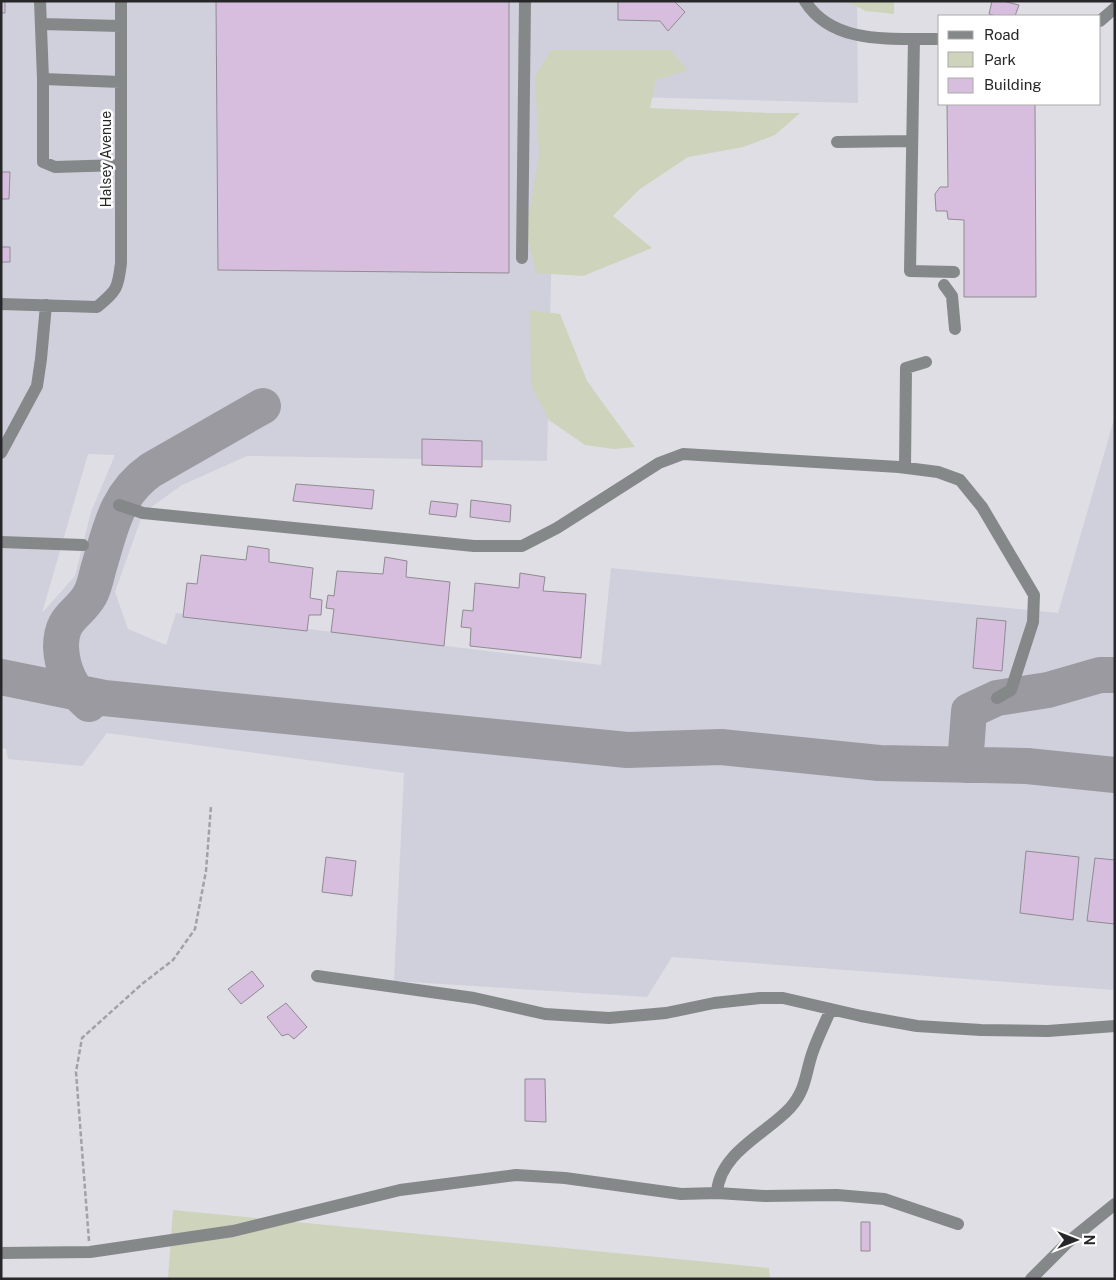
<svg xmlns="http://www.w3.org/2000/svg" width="1116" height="1280" font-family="'Public Sans',sans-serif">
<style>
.built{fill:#d0d0dd;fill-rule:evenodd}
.green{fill:#ced3bb}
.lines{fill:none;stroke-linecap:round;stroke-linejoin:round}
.taxiway{stroke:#9a9aa0;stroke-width:36}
.building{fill:#d8bede;stroke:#8f8b90}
.path{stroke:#a2a2a6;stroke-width:2.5;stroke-dasharray:5 2.5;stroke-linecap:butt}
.minor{stroke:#858888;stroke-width:12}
.labels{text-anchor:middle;stroke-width:5;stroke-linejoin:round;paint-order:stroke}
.street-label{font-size:14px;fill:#272729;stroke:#fff}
</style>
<rect width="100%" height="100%" fill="#dedee4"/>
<!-- built -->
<path class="built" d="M1,1h856l1,102 -303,-8 -8,366 -300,-5 -65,29 -39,28 -28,79 13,37 38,16 10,-32 425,52 10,-97 447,45 57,-197v574l-443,-33 -25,40 -253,-16 10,-208 -297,-40 -25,33 -74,-7 -2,-10 -5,-1zM88,454l27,1 -24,57 -16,64 -33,37z"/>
<!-- green -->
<path class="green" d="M845,1h49v13l-28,-3z
M551,50h119l18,20 -32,10 -6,28 118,5h32l-25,22 -32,12 -55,10 -48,32 -27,27 39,32 -69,28 -47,-3 -10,-41 13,-77 -4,-79z
M530,310l30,4 27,67 48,66 -21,2 -29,-4 -36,-25 -18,-35z
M173,1210l596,58 1,11h-602z"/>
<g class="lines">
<!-- taxiway -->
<path class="taxiway" d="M1,677l103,21 20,2 503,50 94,-3 158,16 148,3 88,9
M89,704c-17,-14 -27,-34 -28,-57 0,-31 17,-31 29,-52 4,-7 6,-17 8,-25 12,-39 17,-75 53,-100l112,-64
M965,765l4,-54 28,-13 51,-8 52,-15h15"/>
</g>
<!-- building -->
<path class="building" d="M1,1h4v12h-4z
M216,1h293v272l-291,-3z
M618,1h56l11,11 -17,19 -8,-10 -42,-1z
M992,1h11l16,4 -4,11h-19l-7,-2z
M947,104h88l1,193h-72v-77l-16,-1 -1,-8h-11l-1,-17 5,-7h8z
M1,172h9l-1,27h-8z
M1,247h9v15h-9z
M422,439l60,2v26l-60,-2z
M296,484l78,6 -2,19 -79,-8z
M471,500l40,5 -1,17 -40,-5z
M431,501l27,3 -2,13 -27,-3z
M248,546l21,3v13l44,6 -3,30 12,2 -1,15h-12l-2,16 -124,-14 4,-34 10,1 4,-29 45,5z
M385,557l22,4 -1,16 44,5 -6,64 -113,-14 3,-23 -8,-1 2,-13 6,1 3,-25 46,3z
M520,573l25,4 -2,14 43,3 -5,64 -111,-12 1,-18 -10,-1 2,-17 10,1 2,-28 44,5z
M977,618l29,3 -4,50 -29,-3z
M1026,851l53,6 -6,63 -53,-7z
M326,857l30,4 -4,35 -30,-4z
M1095,858l20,2v64l-28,-3z
M252,971l12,15 -23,18 -13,-15z
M286,1003l21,24 -13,12 -6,-5 -6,2 -15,-19z
M525,1079h20l1,43 -21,-1z
M861,1222h9v29h-9z"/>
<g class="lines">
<!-- path -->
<path class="path" d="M89,1241l-13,-169 6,-34 60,-54 31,-24 22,-31 11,-58 5,-65"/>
<!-- minor -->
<path class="minor" d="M40,1l3,78v83l12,5 65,-2
M805,1c28,45 89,37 135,38
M1100,21l15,-13
M41,24l80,2
M914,39l-4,232 44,1
M43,79l78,3
M837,142l75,-1
M522,258l3,-257
M944,285l8,11 3,33
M1,304l96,3c20,-17 21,-18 24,-44v-262
M1,453l36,-67 4,-27 5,-54
M905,468l1,-100 20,-6
M119,505l24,8 331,33h48l35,-18 102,-65 24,-9 216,13 39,5 22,8 22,27 52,88 -1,27 -22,68 -14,8
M1,542l82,3
M317,976l157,22 71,16 64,4 57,-5 48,-10 46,-5h23l78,18 56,10 64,4 67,1 67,-5
M717,1193c2,-40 49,-59 73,-85 17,-19 15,-35 23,-57 5,-14 12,-28 18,-42
M1,1253l89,-1 143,-21 167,-41 116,-15 49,3 116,16 36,-1 48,3 72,-1 47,4 74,25
M1031,1279l37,-37 47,-38"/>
</g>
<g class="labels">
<!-- street labels -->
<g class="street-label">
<text transform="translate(106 159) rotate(-90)" y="5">Halsey Avenue</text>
</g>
</g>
<!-- border -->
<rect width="1116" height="1280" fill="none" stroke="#272729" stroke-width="5"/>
<!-- legend -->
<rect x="938" y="15" width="162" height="90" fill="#ffffff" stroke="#a9a9a9"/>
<rect x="948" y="31" width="25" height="8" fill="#858888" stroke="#a9a9a9"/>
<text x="984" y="40" font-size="15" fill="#272729">Road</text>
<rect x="948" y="52" width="25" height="15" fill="#ced3bb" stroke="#a9a9a9"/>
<text x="984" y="65" font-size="15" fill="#272729">Park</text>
<rect x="948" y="78" width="25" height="15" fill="#d8bede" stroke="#a9a9a9"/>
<text x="984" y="90" font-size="15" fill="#272729">Building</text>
<!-- north arrow -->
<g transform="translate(1076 1240) rotate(90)" stroke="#ffffff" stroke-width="4" paint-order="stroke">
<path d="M0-4L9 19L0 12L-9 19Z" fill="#272729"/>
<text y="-8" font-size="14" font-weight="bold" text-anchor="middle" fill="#272729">N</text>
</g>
</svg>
